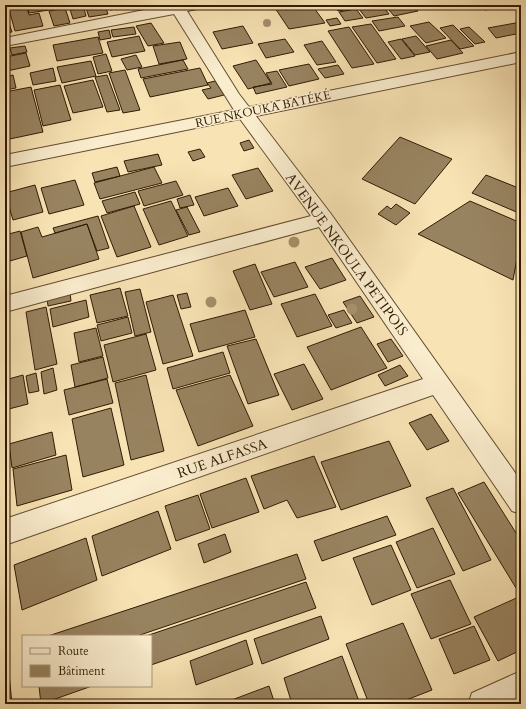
<svg xmlns="http://www.w3.org/2000/svg" width="526" height="709" font-family="Cardo,serif">
<style>
.building{fill:#988360;stroke:#311b04}
.lines{fill:none;stroke-linecap:round;stroke-linejoin:round}
.minor-casing{stroke:#634d30;stroke-width:2}
.minor{fill:#faedce;fill-rule:evenodd}
.tree{fill:#a6906b}
.labels{text-anchor:middle;stroke-width:3;stroke-linejoin:round;paint-order:stroke}
.far-street-label{font-size:12px;fill:#311b04;stroke:#faedce}
.street-label{font-size:14px;fill:#311b04;stroke:#faedce}
</style>
<rect width="100%" height="100%" fill="#f8e3b4"/>
<filter id="stains"><feTurbulence type="fractalNoise" baseFrequency=".005" numOctaves="4"/><feColorMatrix values="0 0 0 0 .2 0 0 0 0 .09 0 0 0 0 .02 0 0 0 .5 -.17"/></filter>
<radialGradient id="worn" r=".72"><stop offset=".6" stop-color="#630" stop-opacity="0"/><stop offset="1" stop-color="#630" stop-opacity=".3"/></radialGradient>
<!-- building -->
<path class="building" d="M15,5h11l3,10 10,-2 4,13 -28,5 -7,-25z
M27,5h21l1,5 -20,3z
M83,5l3,11 -13,3 -4,-13z
M85,5h20l3,9 -19,3z
M108,5h21l1,2 -20,3z
M273,5h39l13,18 -36,6z
M334,5h39l-35,6z
M382,5l7,9 -23,4 -7,-9z
M385,5h28l5,6 -24,5z
M415,5h19l-15,4z
M480,5h32l-27,5z
M65,8l5,15 -16,3 -5,-15z
M356,9l7,9 -18,3 -6,-9z
M398,17l7,9 -26,5 -7,-10z
M337,18l4,6 -11,2 -4,-6z
M429,22l17,16 -20,5 -16,-17z
M521,22v11l-25,5 -8,-10z
M9,23l3,9 -7,1v-9z
M151,23l13,20 -16,3 -12,-20z
M371,24l25,35 -19,4 -25,-36z
M453,25l21,21 -14,3 -20,-21z
M243,26l10,17 -31,6 -9,-17z
M134,27l2,7 -23,3 -2,-7z
M349,27l25,37 -22,4 -24,-37z
M469,27l16,15 -10,2 -15,-15z
M109,30l2,8 -11,2 -2,-8z
M139,36l6,15 -33,6 -5,-15z
M416,36l14,16 -15,3 -13,-16z
M98,37l5,16 -46,8 -4,-16z
M285,39l9,13 -28,6 -8,-14z
M401,39l14,17 -14,3 -13,-17z
M451,40l12,13 -26,6 -11,-13z
M322,41l14,21 -19,3 -13,-20z
M180,42l7,17 -28,5 -6,-18z
M25,46l2,6 -15,3 -2,-7z
M26,53l4,13 -23,5 -2,-14z
M106,54l6,17 -14,3 -5,-17z
M136,55l6,12 -15,3 -6,-11z
M183,60l5,9 -47,9 -3,-9z
M256,60l15,23 -23,6 -15,-23z
M91,61l5,15 -34,7 -5,-16z
M309,64l10,15 -30,7 -10,-16z
M338,65l6,9 -19,4 -7,-9z
M53,68l3,13 -23,4 -3,-12z
M200,68l8,17 -58,12 -7,-18z
M125,70l15,40 -17,3 -14,-40z
M277,71l10,16 -31,7 -3,-7 19,-3 -6,-11z
M13,75l3,13 -11,2v-13z
M107,75l13,35 -13,2 -12,-35z
M93,80l10,27 -30,6 -9,-27z
M215,81l9,14 -16,4 -6,-9 9,-2 -4,-5z
M60,85l11,35 -28,6 -9,-36z
M31,87l12,45 -38,8v-48z
M400,137l52,22 -37,45 -53,-25z
M249,140l5,8 -10,3 -4,-8z
M200,149l5,8 -12,4 -5,-9z
M158,154l4,11 -34,7 -4,-11z
M117,167l3,9 -25,6 -3,-9z
M154,167l8,16 -62,16 -6,-16z
M258,168l15,23 -27,8 -14,-24z
M486,175l35,14v25l-49,-21z
M75,180l9,25 -35,9 -8,-26z
M176,181l7,14 -39,11 -6,-15z
M35,185l8,27 -30,8 -8,-27z
M228,188l10,18 -34,10 -9,-19z
M135,192l5,12 -33,9 -5,-12z
M190,195l4,10 -14,3 -3,-9z
M171,201l17,35 -29,9 -16,-36z
M470,201l51,22v14l-8,43 -95,-46z
M396,204l14,9 -14,12 -18,-11 9,-8 4,3z
M134,206l17,41 -34,10 -16,-41z
M187,207l13,25 -11,3 -13,-25z
M98,216l11,32 -12,3 -10,-27 -32,9 -2,-5z
M87,224l12,35 -66,19 -12,-46 17,-5 4,10z
M20,231l7,25 -17,5 -5,-19v-7z
M332,258l14,22 -26,9 -15,-22z
M295,262l13,25 -34,10 -13,-25z
M255,264l17,40 -22,6 -17,-39z
M120,288l8,28 -31,7 -7,-28z
M140,289l11,43 -16,4 -10,-44z
M70,293l1,8 -23,5 -1,-8z
M187,293l4,14 -10,2 -4,-14z
M315,294l17,32 -35,11 -16,-33z
M173,295l20,61 -30,8 -17,-62z
M360,296l14,21 -17,6 -14,-21z
M86,300l3,17 -36,10 -3,-18z
M46,307l11,57 -22,6 -9,-58z
M245,310l10,27 -56,15 -9,-28z
M344,310l8,13 -16,5 -8,-13z
M128,317l4,16 -31,8 -4,-16z
M361,327l26,41 -56,22 -24,-43z
M96,328l7,28 -24,6 -5,-29z
M146,334l10,36 -43,12 -9,-37z
M256,339l23,56 -31,9 -21,-58z
M391,339l12,17 -15,6 -11,-18z
M223,352l7,21 -57,16 -6,-21z
M103,357l5,21 -33,9 -4,-22z
M304,364l19,35 -31,11 -18,-36z
M400,365l8,11 -23,10 -7,-11z
M53,368l4,22 -13,4 -3,-22z
M36,373l3,18 -10,2 -3,-17z
M23,375l5,29 -23,6v-30z
M146,375l18,76 -33,9 -16,-77z
M230,375l23,51 -55,20 -22,-56z
M107,379l6,24 -44,12 -5,-25z
M111,408l13,57 -41,12 -11,-58z
M431,414l18,27 -22,9 -18,-27z
M52,432l4,23 -44,13 -3,-24z
M389,441l22,45 -70,24 -20,-48z
M66,455l6,35 -55,16 -4,-37z
M314,456l22,51 -39,11 -10,-18 -23,9 -13,-33z
M246,478l13,34 -47,16 -12,-34z
M484,482l37,59v45l-5,2 -58,-95z
M453,488l38,72 -28,11 -37,-73z
M198,495l12,34 -34,12 -11,-35z
M158,511l13,38 -69,27 -10,-40z
M387,516l9,19 -74,26 -8,-20z
M433,528l22,46 -38,14 -21,-46z
M225,534l6,18 -27,11 -6,-19z
M86,538l11,42 -75,30 -8,-45z
M391,545l20,45 -39,15 -19,-47z
M297,554l9,25 -169,57h-89z
M450,580l21,44 -40,15 -20,-45z
M306,582l10,26 -165,57v-29h-5z
M521,596v54l-23,11 -24,-44z
M321,616l8,23 -67,25 -8,-25z
M403,623l29,67 -36,14h-27l-23,-60z
M474,626l16,34 -36,14 -15,-35z
M5,633l7,71h-7z
M246,640l7,24 -57,21 -6,-24z
M342,656l18,48h-68l-8,-26z
M39,686h53l-51,18z
M269,686l6,18h-54z"/>
<g class="lines">
<!-- minor casing -->
<g class="minor-casing">
<path id="minor" d="M169,5h35l-2,3 -15,3 52,83 10,13 272,-55v10l-265,54 75,98 190,267v33l-9,-3 -79,-116 -428,150v-26l418,-140 -104,-152 -314,85v-16l306,-80 -71,-97 -235,48v-12l229,-45 -60,-96 -169,32v-8z
M521,671v30l-5,3h-48l4,-11z"/>
</g>
<!-- minor -->
<use href="#minor" class="minor"/>
</g>
<!-- trees -->
<g class="tree">
<circle cx="267" cy="23" r="4"/>
<circle cx="294" cy="242" r="5.5"/>
<circle cx="211" cy="302" r="5.5"/>
<circle cx="352" cy="309" r="5.5"/>
</g>
<g class="labels">
<!-- far-street labels -->
<g class="far-street-label">
<text transform="translate(263 109) rotate(-12)" y="4">RUE NKOUKA BATÉKÉ</text>
</g>
<!-- street labels -->
<g class="street-label">
<text transform="translate(347 254) rotate(54)" y="5">AVENUE NKOULA PETIPOIS</text>
<text transform="translate(222 458) rotate(-19)" y="5">RUE ALFASSA</text>
</g>
</g>
<!-- margin -->
<rect width="526" height="709" fill="none" stroke="#f8e3b4" stroke-width="20"/>
<rect x="6" y="6" width="514" height="697" fill="none" stroke="#311b04" stroke-width="2"/>
<rect x="10" y="10" width="506" height="689" fill="none" stroke="#311b04"/>
<!-- legend -->
<rect x="22" y="635" width="130" height="52" fill="#faedce" stroke="#aa997d"/>
<rect x="30" y="648" width="20" height="6" fill="#faedce" stroke="#aa997d"/>
<text x="58" y="655" font-size="12" fill="#311b04">Route</text>
<rect x="30" y="665" width="20" height="12" fill="#988360" stroke="#aa997d"/>
<text x="58" y="675" font-size="12" fill="#311b04">Bâtiment</text>
<rect width="100%" height="100%" filter="url(#stains)"/>
<rect width="100%" height="100%" fill="url(#worn)"/>
</svg>
